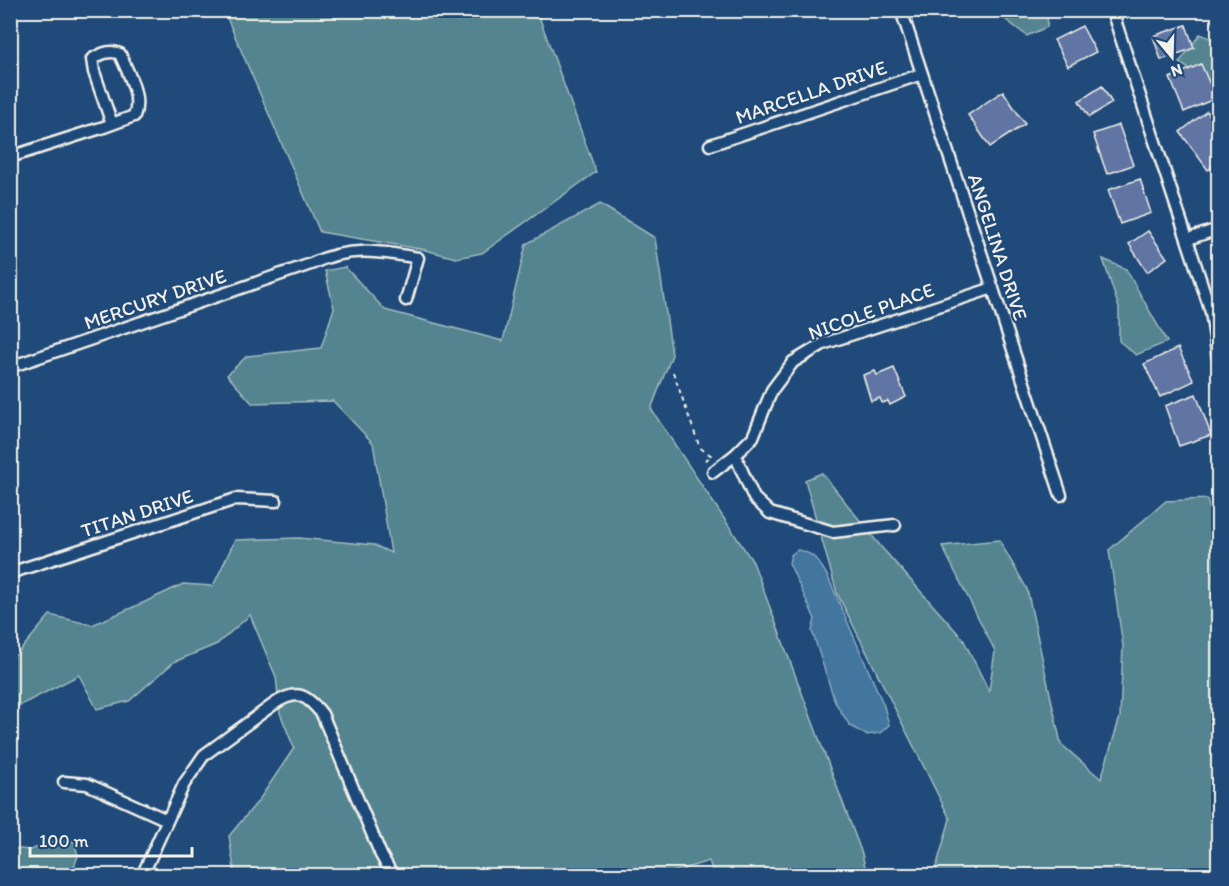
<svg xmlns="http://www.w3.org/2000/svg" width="1229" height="886" font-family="Itim,sans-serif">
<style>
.green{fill:#528490;stroke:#a3babc;stroke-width:1.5}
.water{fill:#42769f;stroke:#89a7bc;stroke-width:1.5}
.building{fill:#6074a4;stroke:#f4f1e8;stroke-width:1.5}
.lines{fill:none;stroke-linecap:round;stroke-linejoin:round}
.minor-casing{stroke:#f4f1e8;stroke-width:15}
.path{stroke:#f4f1e8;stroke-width:2;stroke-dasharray:4.5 4.5;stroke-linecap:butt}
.minor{stroke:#1f4a7a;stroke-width:10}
.labels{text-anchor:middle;stroke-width:4.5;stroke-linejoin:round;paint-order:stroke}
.street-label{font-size:20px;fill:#f4f1e8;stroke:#1f4a7a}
</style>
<rect width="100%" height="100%" fill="#1f4a7a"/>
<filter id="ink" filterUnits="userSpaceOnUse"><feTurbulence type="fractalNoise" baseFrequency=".0167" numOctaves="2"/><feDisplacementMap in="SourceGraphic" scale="12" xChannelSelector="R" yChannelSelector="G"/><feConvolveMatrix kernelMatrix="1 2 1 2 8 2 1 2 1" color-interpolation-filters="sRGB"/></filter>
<g filter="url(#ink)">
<!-- green -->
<path class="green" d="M224,11h313l59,161 -114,81 -26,5 -35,-9 -101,-17z
M996,12l52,-1 -1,16 -20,9z
M1200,34l18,7v44l-39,-22z
M600,204l55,34 17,117 -21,54 102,153 109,292 5,21h-153l-5,-14 -49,15 -425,-1 -6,-39 30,-36 35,-52 -14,-35 -4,-36 -26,-62 -33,29 -43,18 -45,39 -32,8 -18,-34 -68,35v-52l7,-5 32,-38 42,10 53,-23 38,-18 30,2 22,-46 64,-2 75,7 17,8 -18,-110 -40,-42 -81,2 -25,-28 20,-19 74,-8 13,-40 -9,-37 20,-4 40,43 118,31 23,-97z
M1103,259l23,10 41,73 -31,13 -17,-14v-33z
M822,473l60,75 81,91 26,52 6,-40 -53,-105 57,-6 28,49 34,155 40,35 19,-62 3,-71 -14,-96 57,-49 41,-2 11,43v333h-284l16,-56 -113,-226 -32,-113z
M74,841l4,15 -7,19h-60v-27l19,2 19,-7z"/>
<!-- water -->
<path class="water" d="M797,550c17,2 23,13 31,27l56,129 5,19 -9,8 -14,2 -16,-9 -15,-24 -23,-71 3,-12 -26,-56 2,-8z"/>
<!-- building -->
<path class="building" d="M1186,25l8,23 -33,12 -8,-24z
M1082,26l14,26 -28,14 -14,-26z
M1201,64l15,34 -32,14 -14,-34z
M1102,86l10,17 -23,14 -10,-16z
M1003,91l22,33 -35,23 -22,-32z
M1207,111l11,16v35l-10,8 -28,-38z
M1119,125l14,40 -26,9 -14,-40z
M1140,179l11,34 -31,11 -12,-34z
M1148,231l19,27 -20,14 -18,-28z
M1178,348l16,33 -34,16 -16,-33z
M894,368l12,29 -16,8 -2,-4 -6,2 -2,-5 -9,3 -8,-26 12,-4 2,4z
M1196,394l15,41 -32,11 -14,-40z"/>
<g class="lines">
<!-- minor casing -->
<g class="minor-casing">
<path id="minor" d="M901,10l160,485
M1114,10v7l97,295 7,46
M710,145l212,-71
M10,157l94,-30 30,-11c8,-19 -6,-43 -14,-62 -10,-5 -19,0 -28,5l2,13 18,52
M1188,239l30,-10
M10,367l301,-103c37,-18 68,-13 107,-6l-12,42
M735,455l19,43 16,15 63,19 62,-7
M713,472l22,-17 18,-18 19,-47 21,-28 30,-18 170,-56
M10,573l226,-74 40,2
M64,782l23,2 80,36
M142,876l42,-92 20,-29 70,-51c23,-15 32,-10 48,10l59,141 12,21"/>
</g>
<!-- path -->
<path class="path" d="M673,372l27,76 12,8 -8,5"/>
<!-- minor -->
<use href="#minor" class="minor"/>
</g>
</g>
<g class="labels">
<!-- street labels -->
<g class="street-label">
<text transform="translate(811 92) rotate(-19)" y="7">MARCELLA DRIVE</text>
<text transform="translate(998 247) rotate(72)" y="7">ANGELINA DRIVE</text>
<text transform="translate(155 299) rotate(-19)" y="7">MERCURY DRIVE</text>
<text transform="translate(871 311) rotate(-20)" y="7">NICOLE PLACE</text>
<text transform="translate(137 513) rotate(-18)" y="7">TITAN DRIVE</text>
</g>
</g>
<!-- margin -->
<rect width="1229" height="886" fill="none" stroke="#1f4a7a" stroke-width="36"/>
<rect x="18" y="18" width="1193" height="850" fill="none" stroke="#f4f1e8" stroke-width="2" filter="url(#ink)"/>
<!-- north arrow -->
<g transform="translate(1172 57) rotate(161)" stroke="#1f4a7a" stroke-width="4.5" paint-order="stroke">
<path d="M0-4.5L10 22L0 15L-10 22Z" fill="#f4f1e8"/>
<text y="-9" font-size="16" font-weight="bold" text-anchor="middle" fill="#f4f1e8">N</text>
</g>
<!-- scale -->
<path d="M30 847v9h162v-9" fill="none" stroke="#f4f1e8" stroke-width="3"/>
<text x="39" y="847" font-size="18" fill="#f4f1e8" stroke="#1f4a7a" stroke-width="4.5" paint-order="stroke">100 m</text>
</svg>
